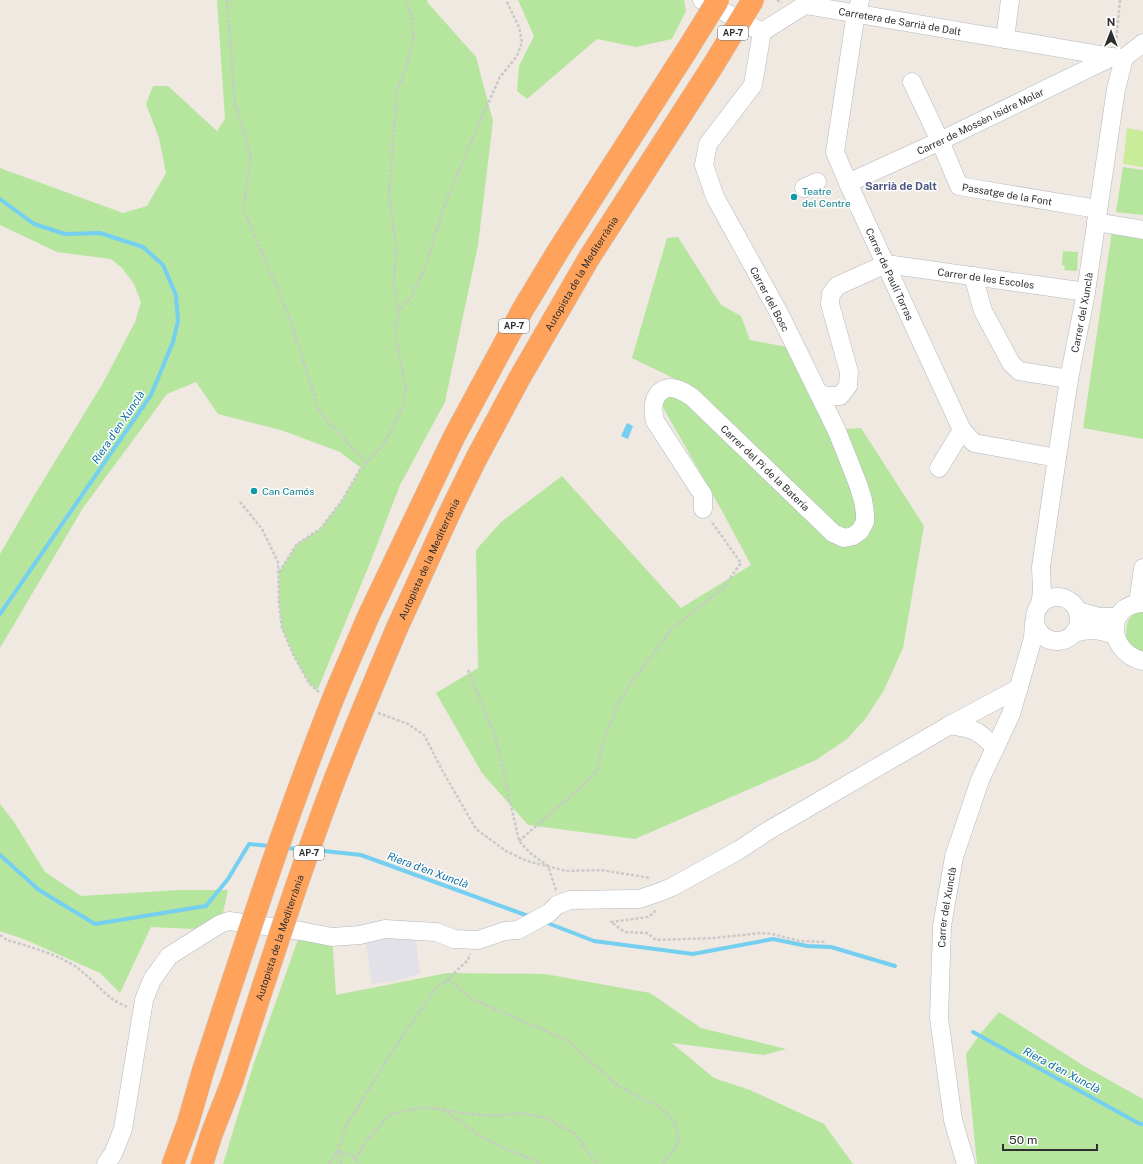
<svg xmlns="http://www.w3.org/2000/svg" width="1143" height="1164" font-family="'Public Sans',sans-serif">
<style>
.industrial{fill:#e3e1e8}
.green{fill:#b6e59e}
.pitch{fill:#c9ec9a}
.water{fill:#75cff0}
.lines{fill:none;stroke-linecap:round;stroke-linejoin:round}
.stream{stroke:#75cff0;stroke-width:4}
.minor-casing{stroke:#b4b7c1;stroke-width:19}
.highway-casing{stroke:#c9c9c9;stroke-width:23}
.path{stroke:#c9c9c9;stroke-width:2.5;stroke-dasharray:3 2;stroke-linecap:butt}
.minor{stroke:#fff;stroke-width:18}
.highway{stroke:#ffa35c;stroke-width:22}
.highway-bridge-casing{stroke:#c9c9c9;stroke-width:23;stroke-linecap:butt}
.highway-bridge{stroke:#ffa35c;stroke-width:22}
.culture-dot{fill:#0f9aa8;stroke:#fff;stroke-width:1.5}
.labels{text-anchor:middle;stroke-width:3;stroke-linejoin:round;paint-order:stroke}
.shield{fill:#fff;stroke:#6d6d6d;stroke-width:1}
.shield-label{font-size:9px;font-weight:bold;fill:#2e2e2e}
.street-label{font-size:10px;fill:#2e2e2e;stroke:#fff}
.culture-label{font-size:10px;fill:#0d838f;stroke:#fff;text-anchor:start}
.neighbourhood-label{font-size:11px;font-weight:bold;fill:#4d5680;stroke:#fff}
.water-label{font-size:11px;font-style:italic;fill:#0d6fa3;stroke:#fff}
</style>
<rect width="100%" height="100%" fill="#efe9e1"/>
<!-- industrial -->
<path class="industrial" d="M415,933l5,41 -25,7 -23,3 -7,-45z"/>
<!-- green -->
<path class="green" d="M217,0h210l1,3 48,54 17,64 -15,124 -33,157 -45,83 -30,78 -53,128 -8,-8 -16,-29 -11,-26 -3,-25v-31l18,-28 23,-15 21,-27 20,-34 -21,-16 -59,-22 -63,-16 -22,-32 -29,12 -84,114 -83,140v-94l32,-55 71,-116 32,-61 6,-20 -7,-18 -12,-16 -11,-9 -54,-7 -57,-27v-57l123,45 24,-7 19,-33 -7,-35 -13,-34 7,-18h15l49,45 8,-12z
M518,0h166l2,11 -14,28 -36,8 -39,-8 -70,60 -10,-8 2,-25 15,-30z
M1123,167l20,3v45l-27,-3z
M1112,231l31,4v204l-60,-11z
M678,237l43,68 20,11 9,24 37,7 41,83 33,-2 63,98 -21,122 -19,42 -18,28 -19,21 -31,21 -181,79 -107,-14 -46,-52 -46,-80 42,-25 -2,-118 25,-28 61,-46 119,132 70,-43 -29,-54 -61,-107 14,-25 -43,-21 35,-120z
M1063,251l15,1 -1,19 -13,-1 1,-4 -3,-1z
M1143,610v46l-16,-12c-2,-17 -2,-29 16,-34z
M0,804l14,18 31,50 36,24 97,-6h50l-5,23 -29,16 -43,-2 -31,66 -20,-20 -74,-33 -26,-9z
M301,931l31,6 4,58 111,-22 98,1 105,19 51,35 85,21 -22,6 -92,-12 42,35 36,12 74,34 29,40h-630l30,-98z
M999,1012l85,54 59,33v65h-166l-11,-110 15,-21z"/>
<!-- pitch -->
<path class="pitch" d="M1127,128l16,3v36l-20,-3z"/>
<!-- water -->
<path class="water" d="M627,423l6,3 -5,13 -7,-3z"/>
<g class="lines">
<!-- stream -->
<path class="stream" d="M0,199l34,25 31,10 35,-1 43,14 20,18 13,30 2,26 -5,21 -22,53 -151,219
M285,848l18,1
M315,850l46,5 170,62
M0,855l39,35 56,34 111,-18 22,-27 21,-35 22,2
M545,922l49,19 99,13 80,-15 34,7 24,1 64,19
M973,1032l167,92h3"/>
<!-- minor casing -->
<g class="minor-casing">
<g id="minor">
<path id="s1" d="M702,0l60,32 43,-27 307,52 12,1"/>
<path id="s2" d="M860,0l-3,13 -2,6 -20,133 13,31 114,247 12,13 83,15"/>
<path d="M1005,39l5,-39"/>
<path d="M1124,58l19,-15"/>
<path id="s3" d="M912,82l28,59 19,45 138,23"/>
<path id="s4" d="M848,183l92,-42 172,-84"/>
<path d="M804,188l13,-6"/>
<path d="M1096,222l47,8"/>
<path id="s5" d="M886,264l200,28"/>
<path d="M973,276l10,35 28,52 8,8 50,8"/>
<path d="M819,394l10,2h11l8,-10 1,-14 -19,-68 1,-10 6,-8 49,-22"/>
<path d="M939,468l23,-38"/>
<path id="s6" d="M703,509v-14l-48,-74c-3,-12 -3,-30 14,-33 8,-1 17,5 23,9l141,136 11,5 9,-2 7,-5 5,-9v-9l-2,-13 -5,-16 -21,-53 -58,-118 -64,-116 -11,-32 4,-21 45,-59 9,-53"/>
<circle cx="1057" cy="619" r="22"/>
<path d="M1138,603l5,-35"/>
<path d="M1143,603c-40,2 -35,50 0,58"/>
<path id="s7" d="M1040,604l2,-12 -1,-25 16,-109 12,-79 17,-87 30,-203 8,-31"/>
<path d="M1078,611l21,6h18"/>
<path d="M1074,633c14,-4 28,-4 41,3"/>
<path d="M950,725c25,4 28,5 45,23"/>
<path d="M106,1164l7,-10 10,-25 21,-129 8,-20 17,-24 51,-32 9,-3 72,10 31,6 28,-2 25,-6 51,3 18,7 24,1 27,-9 13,-1 31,-17 8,-8 13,-5 63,-1h6l21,-7 12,-5 67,-37 27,-18 184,-107 69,-37"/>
<path id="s8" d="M966,1164l-13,-44 -14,-102 3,-92 12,-69 26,-77 31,-66 22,-76 1,-15"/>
</g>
</g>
<!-- highway casing -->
<g class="highway-casing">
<g id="highway">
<path d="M368,617l86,-180 69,-128 35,-58 129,-201"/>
<path id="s9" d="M397,628l53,-116 26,-53 43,-80 70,-121 123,-191"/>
<path d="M173,1164l15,-41 15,-52"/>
<path d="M202,1164l10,-31 20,-51"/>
</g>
</g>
<!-- path -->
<path class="path" d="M227,0l8,103 16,54 -8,51 45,106 32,99 46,49
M777,0l5,3
M1116,43l4,-43
M399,311l-5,-26 2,-39 -7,-50 8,-106 10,-25 7,-28 -3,-24 -6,-13
M240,502l22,27 16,33 1,41 3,25 11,26 16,29 10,9
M279,572l18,-28 23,-15 21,-27 20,-34 22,-23 16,-29 5,-14 2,-13 -11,-56 4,-22 12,-14 13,-27 21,-66 28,-67 27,-60 17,-21 5,-14 -3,-15 -13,-27
M468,670l28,69 23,102 11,12 18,13 8,24
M378,713l30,11 16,11 18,35 34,59 30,22 21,10 39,10 35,-1 50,8
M519,841l71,-62 7,-10 6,-27 14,-35 13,-23 42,-55 50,-40 19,-26 -30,-42
M655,910l-1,3 -6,4 -37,5 14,10 22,1 9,7 58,-2 47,-5 11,1 28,7 25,1
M0,935l7,5c23,7 54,15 72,29 17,13 28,31 49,38
M448,979l24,20 95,41 51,46 42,21 13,12 6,19 -4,11 -13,15
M443,1110l37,26 31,15 27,11 2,2
M338,1151l14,5 7,8
M338,1151l3,13
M355,1159l14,-22 22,-23 28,-6 22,1 21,4 33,3 26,-3 26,5 28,16 22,30
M329,1164l9,-13 8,-25 53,-85 36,-52 13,-10 20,-19 2,-6"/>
<!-- minor -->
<use href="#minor" class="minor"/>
<!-- highway -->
<use href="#highway" class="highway"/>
<!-- highway-bridge casing -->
<g class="highway-bridge-casing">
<g id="highway-bridge">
<path d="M687,50l31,-50"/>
<path d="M712,67l41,-67"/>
<path d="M203,1071c40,-121 79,-243 126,-362 12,-31 26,-61 39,-92"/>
<path id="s10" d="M232,1082c32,-99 64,-200 101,-298 20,-52 42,-104 64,-156"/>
</g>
</g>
<!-- highway-bridge -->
<use href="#highway-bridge" class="highway-bridge"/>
</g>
<!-- markers -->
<g class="culture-dot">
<circle cx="794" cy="197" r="4"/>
<circle cx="254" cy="491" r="4"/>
</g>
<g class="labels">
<!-- shield labels -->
<g class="shield">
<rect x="718" y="26" width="30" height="14" rx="3"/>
<rect x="499" y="319" width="30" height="14" rx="3"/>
<rect x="294" y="846" width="30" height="14" rx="3"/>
</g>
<g class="shield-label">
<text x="733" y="36">AP-7</text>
<text x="514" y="329">AP-7</text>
<text x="309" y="856">AP-7</text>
</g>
<!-- street labels -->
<g class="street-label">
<text dy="4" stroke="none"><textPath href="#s1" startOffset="215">Carretera de Sarrià de Dalt</textPath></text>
<text dy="4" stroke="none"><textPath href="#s4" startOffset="146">Carrer de Mossèn Isidre Molar</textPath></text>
<text dy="4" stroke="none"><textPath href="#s3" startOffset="163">Passatge de la Font</textPath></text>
<text dy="4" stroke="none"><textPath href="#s9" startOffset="400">Autopista de la Mediterrània</textPath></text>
<text dy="4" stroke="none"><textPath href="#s2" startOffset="288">Carrer de Paulí Torras</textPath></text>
<text dy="4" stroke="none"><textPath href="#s5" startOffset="101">Carrer de les Escoles</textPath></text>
<text transform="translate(770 299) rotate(62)" y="4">Carrer del Bosc</text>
<text dy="4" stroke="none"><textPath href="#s7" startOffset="295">Carrer del Xunclà</textPath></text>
<text dy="4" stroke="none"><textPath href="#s6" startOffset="270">Carrer del Pi de la Bateria</textPath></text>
<text dy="4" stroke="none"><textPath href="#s9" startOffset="76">Autopista de la Mediterrània</textPath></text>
<text dy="4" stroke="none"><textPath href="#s8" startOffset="260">Carrer del Xunclà</textPath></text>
<text dy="4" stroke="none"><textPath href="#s10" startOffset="152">Autopista de la Mediterrània</textPath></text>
</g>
<!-- culture labels -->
<g class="culture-label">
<text x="802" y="195">Teatre<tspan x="802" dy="12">del Centre</tspan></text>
<text x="262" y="495">Can Camós</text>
</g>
<!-- neighbourhood labels -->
<g class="neighbourhood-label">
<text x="901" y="190">Sarrià de Dalt</text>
</g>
<!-- water labels -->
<g class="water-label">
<text transform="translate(118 427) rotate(-56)" y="4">Riera d'en Xunclà</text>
<text transform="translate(428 870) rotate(20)" y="4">Riera d'en Xunclà</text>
<text transform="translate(1062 1070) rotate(28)" y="4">Riera d'en Xunclà</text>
</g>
</g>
<!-- north arrow -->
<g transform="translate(1111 32)" stroke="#ffffff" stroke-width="3" paint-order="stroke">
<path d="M0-3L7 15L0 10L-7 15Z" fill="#2e2e2e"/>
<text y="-6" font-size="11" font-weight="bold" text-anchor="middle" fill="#2e2e2e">N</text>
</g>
<!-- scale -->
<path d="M1003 1144v6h94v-6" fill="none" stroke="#2e2e2e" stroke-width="2"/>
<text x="1009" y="1144" font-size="12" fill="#2e2e2e" stroke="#ffffff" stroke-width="3" paint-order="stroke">50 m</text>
</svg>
